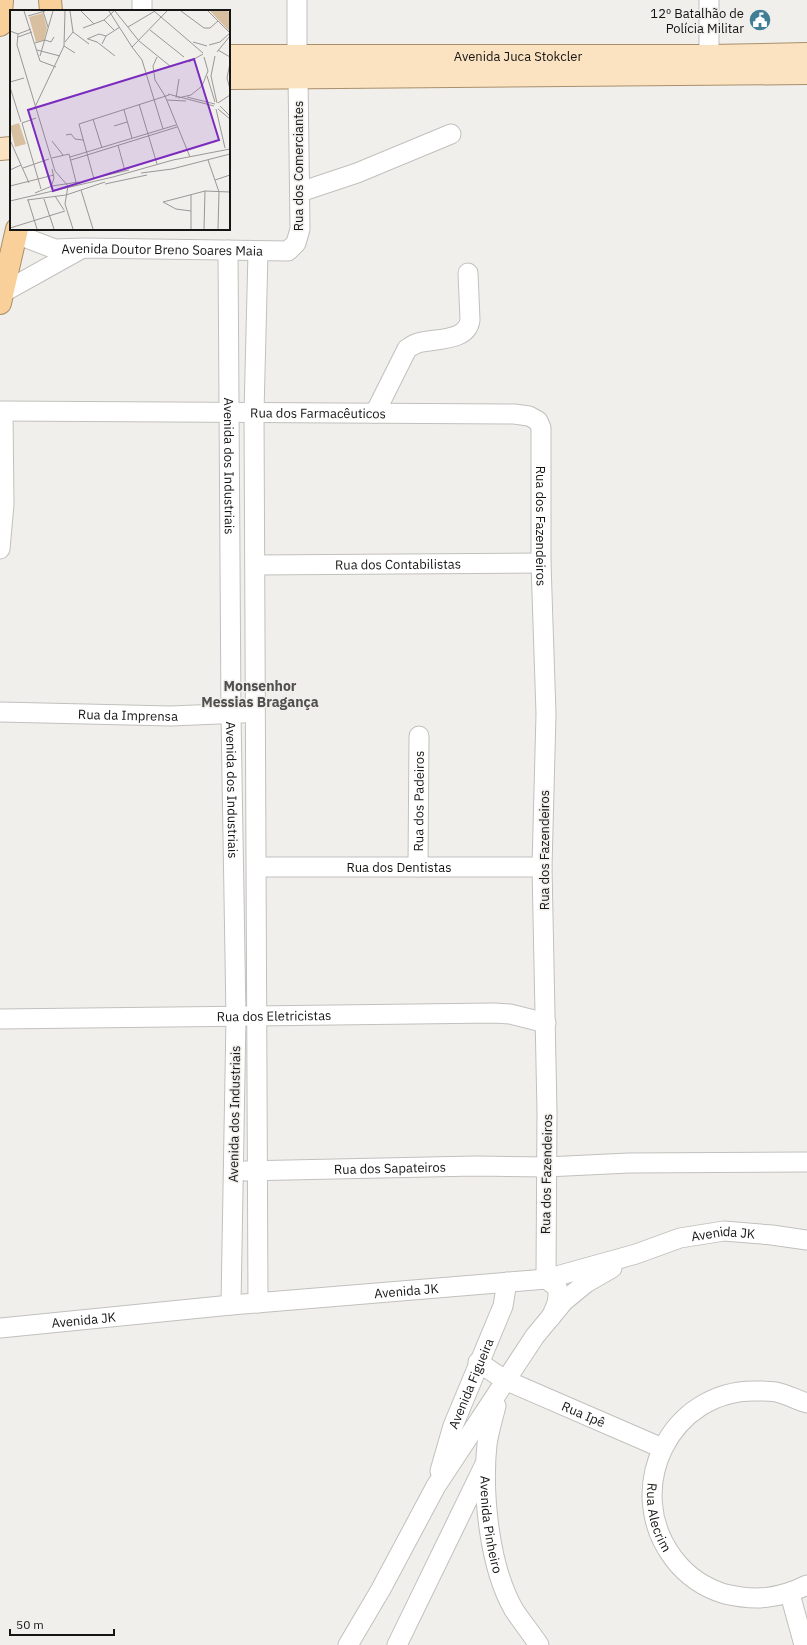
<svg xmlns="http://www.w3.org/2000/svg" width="807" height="1645" font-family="'IBM Plex Sans',sans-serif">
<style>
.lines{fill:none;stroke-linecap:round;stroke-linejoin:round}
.minor-casing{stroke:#c2c0bd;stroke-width:21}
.major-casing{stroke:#a98f6a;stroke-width:24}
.highway-casing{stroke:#a98f6a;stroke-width:24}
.minor{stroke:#fff;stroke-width:19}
.major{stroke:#fbe3c2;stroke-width:22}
.highway{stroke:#f9d099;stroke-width:22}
.labels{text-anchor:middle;stroke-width:3;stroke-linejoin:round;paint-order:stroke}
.poi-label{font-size:13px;fill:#151514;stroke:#f1efec;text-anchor:end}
.street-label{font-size:13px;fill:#151514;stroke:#f1efec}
.neighbourhood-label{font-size:14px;font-weight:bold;fill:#514f4d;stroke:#f1efec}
.inset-road{fill:none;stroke:#999896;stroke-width:1}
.view{fill:#7b2cbf;fill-opacity:0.15;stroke:#7b2cbf;stroke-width:2}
.inset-edge{fill:none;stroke:#151514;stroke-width:2}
</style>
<rect width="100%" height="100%" fill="#f1efec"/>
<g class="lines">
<!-- minor casing -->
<g class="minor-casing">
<g id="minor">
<path d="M142,0v11"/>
<path d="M297,0v56"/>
<path d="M709,0v56"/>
<path d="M300,192l57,-19 94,-39"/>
<path id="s1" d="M16,234l39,15 29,-1 204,3 8,-8 4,-14 -2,-153"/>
<path id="s2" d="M228,250l3,465 5,302 -5,288"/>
<path d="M258,252l-4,161 4,890"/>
<path d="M2,293l79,-44"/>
<path id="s3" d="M0,411l514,3 15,2 9,5 3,7v135l5,151 -4,153 5,245 -1,167 11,8c3,11 -1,20 -6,30"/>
<path d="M375,413l32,-64c3,-2 7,-5 11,-6 17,-5 49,-1 52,-23l-2,-47"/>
<path d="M0,549l4,-45 -1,-92"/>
<path id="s4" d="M256,565l285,-2"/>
<path id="s5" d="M0,712l171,4 72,-3"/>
<path id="s6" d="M257,867h285"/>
<path id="s7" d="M418,867l1,-131"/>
<path id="s8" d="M0,1019l494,-6 16,1 36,9"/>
<path id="s9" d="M245,1171l230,-5 71,1 83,-4 178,-1"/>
<path id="s10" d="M0,1328l231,-23 315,-26 90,-25 44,-16 44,-7 48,4 35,5"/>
<path id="s11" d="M478,1362l27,18 157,68"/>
<path id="s12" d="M807,1403c-10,-3 -21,-9 -31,-11 -6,-1 -12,-1 -18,-1 -88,-3 -137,99 -84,168 13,17 31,29 51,35 30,7 54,5 82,-9"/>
<path id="s13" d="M496,1406c-3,12 -7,25 -9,38 -5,49 2,123 27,166 8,12 17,23 25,35"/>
<path id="s14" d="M440,1471l13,-45 50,-120 4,-24"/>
<path d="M790,1594l14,51"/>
<path d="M348,1645l33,-56 55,-103 99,-150 29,-35 22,-18 26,-15"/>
<path d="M397,1645l87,-179"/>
</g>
</g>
<!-- major casing -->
<g class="major-casing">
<g id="major">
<path id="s15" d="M229,56h480l98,-2"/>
<path d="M229,78l578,-5"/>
<path d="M0,149l11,-1"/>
</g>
</g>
<!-- highway casing -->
<g class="highway-casing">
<path id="highway" d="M50,0l1,11
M0,25l2,-25
M0,303l17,-74"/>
</g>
<!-- minor -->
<use href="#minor" class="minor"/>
<!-- major -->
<use href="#major" class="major"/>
<!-- highway -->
<use href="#highway" class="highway"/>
</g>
<!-- icons -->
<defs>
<g id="civic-disc" transform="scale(1.15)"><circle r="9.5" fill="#417e95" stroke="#f1efec"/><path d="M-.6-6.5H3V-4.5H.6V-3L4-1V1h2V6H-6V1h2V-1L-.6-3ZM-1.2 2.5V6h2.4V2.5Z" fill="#fff"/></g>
</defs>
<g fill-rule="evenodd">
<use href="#civic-disc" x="760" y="20"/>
</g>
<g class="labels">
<!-- poi labels -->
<g class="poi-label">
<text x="744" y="18">12º Batalhão de<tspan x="744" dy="15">Polícia Militar</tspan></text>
</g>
<!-- street labels -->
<g class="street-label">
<text dy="5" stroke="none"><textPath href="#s15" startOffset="289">Avenida Juca Stokcler</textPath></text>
<text transform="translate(298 166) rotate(-90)" y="5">Rua dos Comerciantes</text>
<text dy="5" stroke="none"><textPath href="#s1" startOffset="149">Avenida Doutor Breno Soares Maia</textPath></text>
<text dy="5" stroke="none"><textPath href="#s3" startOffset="318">Rua dos Farmacêuticos</textPath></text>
<text dy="5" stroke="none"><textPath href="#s2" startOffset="216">Avenida dos Industriais</textPath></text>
<text dy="5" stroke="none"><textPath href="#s3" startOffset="645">Rua dos Fazendeiros</textPath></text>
<text dy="5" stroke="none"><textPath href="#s4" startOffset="142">Rua dos Contabilistas</textPath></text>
<text dy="5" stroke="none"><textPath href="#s5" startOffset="128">Rua da Imprensa</textPath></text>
<text dy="5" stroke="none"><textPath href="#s2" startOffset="540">Avenida dos Industriais</textPath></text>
<text dy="5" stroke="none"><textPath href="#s7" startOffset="66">Rua dos Padeiros</textPath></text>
<text transform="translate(544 850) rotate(-90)" y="5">Rua dos Fazendeiros</text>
<text dy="5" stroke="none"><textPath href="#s6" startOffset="142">Rua dos Dentistas</textPath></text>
<text dy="5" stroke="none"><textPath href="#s8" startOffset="274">Rua dos Eletricistas</textPath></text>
<text transform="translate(234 1114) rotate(-89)" y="5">Avenida dos Industriais</text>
<text dy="5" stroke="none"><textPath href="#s9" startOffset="145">Rua dos Sapateiros</textPath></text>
<text transform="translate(546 1174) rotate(-89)" y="5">Rua dos Fazendeiros</text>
<text dy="5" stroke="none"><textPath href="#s10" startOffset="732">Avenida JK</textPath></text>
<text dy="5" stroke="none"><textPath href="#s10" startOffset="408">Avenida JK</textPath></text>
<text dy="5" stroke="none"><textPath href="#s10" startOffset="84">Avenida JK</textPath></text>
<text dy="5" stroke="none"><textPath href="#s14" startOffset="93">Avenida Figueira</textPath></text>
<text dy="5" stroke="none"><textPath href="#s11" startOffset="118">Rua Ipê</textPath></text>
<text dy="5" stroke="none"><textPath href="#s12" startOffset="240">Rua Alecrim</textPath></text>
<text dy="5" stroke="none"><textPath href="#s13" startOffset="120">Avenida Pinheiro</textPath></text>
</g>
<!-- neighbourhood labels -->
<g class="neighbourhood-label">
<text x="260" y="691">Monsenhor<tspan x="260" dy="16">Messias Bragança</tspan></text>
</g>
</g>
<!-- overview -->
<g transform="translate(10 10)">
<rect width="220" height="220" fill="#f1efec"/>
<path d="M200,1h17l3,2v19zM33,3l4,15 -3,12 -8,2 -7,-25zM9,113l7,21 -11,3 -5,-21z" fill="#d7bf9f"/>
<path class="inset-road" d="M14,1l16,50 16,6M33,1l5,16M60,1l3,21 16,12M71,1l13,13M99,1l23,36 35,-36M105,1l24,30 31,25M144,1l49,42M171,1l23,17h6l8,-7M198,1l22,22 -10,9 -11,3M18,6l17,-5M94,10l10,10M118,17l27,-16M73,18l21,-8 10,-9M140,20l34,27M0,21l8,3 -1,11 38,126 13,15 -3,18 8,25M8,24l13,-5M8,27l14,-5M77,29l12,-5 7,2M78,29l9,3 18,14M55,32l8,-10M183,32l14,4M25,33l10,-3 6,2 3,-5M92,34l4,-8 14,-9M54,36l11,7M122,37l10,13 21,69M27,40l23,6M208,40l12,7M207,42l13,-16M30,46l13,-45M205,46l-4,20 6,27M147,47l-4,9 2,14 10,16 25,61M179,52l14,-8M220,53l-3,15 3,11M197,66l8,26M0,72l14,-4M0,77l11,35M158,84l46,12M177,87l28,7M166,88l3,-19M168,88l13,-3 11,-9 6,-15 -4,-14M157,90l19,1M208,93l12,-8M129,94l18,60M210,96l10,10M25,97l29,-61 1,-35M206,99l9,39M208,99l12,10M114,100l8,28M26,108l-14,5 19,66M83,109l9,29M104,116l13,-4M56,125l5,-1 4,5 8,1M0,130l19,43M42,131l11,14M108,135l7,26M60,147l106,-32M42,148l17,-4 7,28M61,150l106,-33M198,150l11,32 -1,37M13,158l26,-9M0,160l11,-5M131,163l31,-4 58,-15M84,168l35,-8M84,169l-15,-55 90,-29M205,170l15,-5M95,174l42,-9M0,176l44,-11M41,177l3,-9 -2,-9M71,180l12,39M25,183l17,-7 27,-4M181,185v34M45,186l9,14M34,189l10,30M17,190l39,-5 39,-13M18,190l9,29M0,191l103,-24 60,-17 57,-11M153,192l42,-11 25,1M153,192l13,7 15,2M0,218l55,-17M194,219l1,-38"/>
<path class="view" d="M184,49l25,81 -166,51 -25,-81z"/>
<rect width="220" height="220" class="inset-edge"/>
</g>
<!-- scale -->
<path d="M10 1629v6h104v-6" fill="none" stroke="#151514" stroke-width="2"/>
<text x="16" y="1629" font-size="12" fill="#151514" stroke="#f1efec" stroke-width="3" paint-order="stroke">50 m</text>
</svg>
